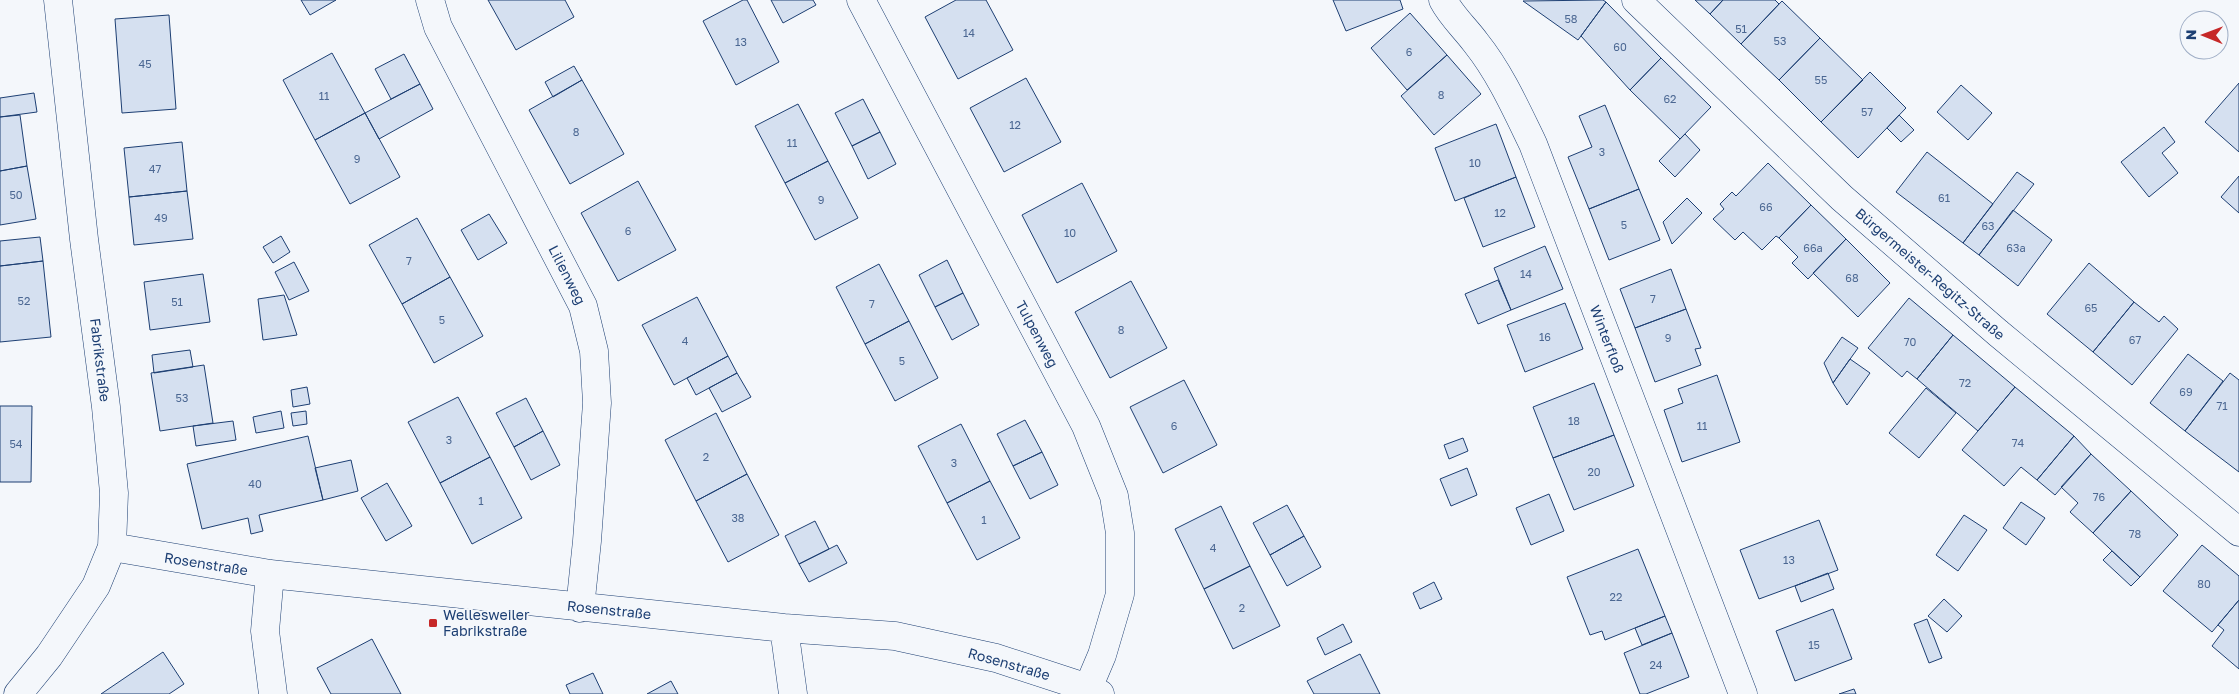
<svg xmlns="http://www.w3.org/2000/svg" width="2239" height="694" font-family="'Golos Text',sans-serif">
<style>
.building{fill:#d5e0f0;stroke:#1d3f73}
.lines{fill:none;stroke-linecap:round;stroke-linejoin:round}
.minor-casing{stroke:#1d3f73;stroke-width:29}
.tertiary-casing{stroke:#1d3f73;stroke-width:29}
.minor{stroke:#f4f7fb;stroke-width:28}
.tertiary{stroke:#f4f7fb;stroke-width:28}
.poi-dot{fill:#c62828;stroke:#f4f7fb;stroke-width:2}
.labels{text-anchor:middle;stroke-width:4;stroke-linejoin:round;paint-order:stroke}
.number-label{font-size:11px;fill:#4b6792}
.street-label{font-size:14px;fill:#1d3f73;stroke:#f4f7fb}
.poi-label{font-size:14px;fill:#1d3f73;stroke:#f4f7fb;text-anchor:start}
</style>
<rect width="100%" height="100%" fill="#f4f7fb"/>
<!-- building -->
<path class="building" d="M301,0h35l-26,15z
M488,0h77l9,17 -58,33z
M743,0h4l32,62 -43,23 -33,-64z
M771,0h42l3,5 -33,18z
M956,0h30l27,50 -55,29 -33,-62z
M1333,0h67l3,9 -57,22z
M1603,0l3,2 -28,38 -55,-39z
M1695,0h28l-13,14z
M1723,0h52l4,4 -38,40 -31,-30z
M1782,1l38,37 -41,42 -38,-36z
M1606,2l55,56 -31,32 -49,-54z
M1410,13l37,42 -40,35 -36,-42z
M169,15l7,94 -54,4 -7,-94z
M1820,38l43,42 -42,42 -42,-42z
M332,53l33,60 -50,27 -32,-60z
M404,54l16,30 -29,15 -16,-30z
M1447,55l34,39 -47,41 -33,-39z
M1661,58l50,49 -31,32 -50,-49z
M574,66l8,14 -29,17 -8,-15z
M1870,72l36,36 -48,50 -37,-36z
M1026,78l35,64 -57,30 -34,-64z
M582,80l42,74 -54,30 -41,-74z
M2239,83v69l-34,-30z
M420,84l13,25 -54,30 -14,-26z
M1961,85l31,28 -24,27 -31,-28z
M34,93l3,19 -37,5v-19z
M863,99l17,33 -28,14 -17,-33z
M798,104l30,57 -43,22 -30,-57z
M1605,105l34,84 -50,20 -21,-52 24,-10 -13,-31z
M365,113l35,64 -50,27 -35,-64z
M20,115l7,51 -27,5v-54z
M1899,115l15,15 -13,12 -14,-14z
M1496,124l20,53 -61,24 -20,-53z
M2164,127l11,15 -13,11 16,20 -29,24 -28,-35z
M880,132l16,32 -28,15 -16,-33z
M1685,134l15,16 -25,27 -16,-16z
M182,142l5,49 -58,6 -5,-49z
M1927,152l66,52 -30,39 -67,-51z
M828,161l30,57 -43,22 -30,-57z
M1768,163l43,42 -32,33 -3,-2 -14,14 -19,-18 -8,8 -22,-21 11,-10 -4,-5 12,-12 4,4z
M27,166l9,53 -36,6v-54z
M2017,172l17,12 -55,71 -16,-12z
M2239,176v37l-18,-16z
M1516,177l19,50 -52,20 -19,-49z
M638,181l38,69 -58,31 -37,-68z
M1082,183l35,68 -60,32 -35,-68z
M1639,189l21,51 -51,20 -20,-51z
M187,191l6,48 -59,6 -5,-48z
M1687,198l15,15 -30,31 -9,-22z
M1811,205l35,34 -38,40 -16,-16 6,-6 -19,-19z
M2013,210l39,30 -34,46 -39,-31z
M489,214l18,29 -29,17 -17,-30z
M417,218l33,59 -48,27 -33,-59z
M281,236l9,16 -17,11 -10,-16z
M40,237l3,24 -43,5v-25z
M1846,239l44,44 -32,34 -45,-44z
M1545,246l18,43 -52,21 -17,-42z
M947,260l16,33 -28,14 -16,-32z
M43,261l8,76 -51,5v-76z
M294,262l15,29 -20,9 -14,-28z
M2089,263l45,39 -41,50 -46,-38z
M879,264l30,57 -44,23 -29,-57z
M1671,269l15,40 -51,19 -15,-39z
M203,274l7,48 -60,8 -6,-48z
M450,277l33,59 -49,27 -32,-59z
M1498,280l13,30 -33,14 -13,-30z
M1131,281l36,67 -57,30 -35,-66z
M963,293l16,32 -27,15 -17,-33z
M284,295l13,40 -34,5 -5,-41z
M697,297l31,59 -54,29 -32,-60z
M1909,298l44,37 -36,44 -10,-8 -5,6 -34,-29z
M2134,302l25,20 5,-6 14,13 -46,56 -39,-33z
M1565,303l18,46 -58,23 -18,-47z
M1686,309l15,39 -6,1 6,16 -46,17 -20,-54z
M909,321l29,57 -43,23 -30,-57z
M1953,335l62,52 -37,44 -61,-52z
M1842,337l16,11 -25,35 -9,-20z
M190,350l3,17 -39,6 -2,-18z
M2188,354l35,27 -38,50 -35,-28z
M728,356l9,17 -41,22 -9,-17z
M1850,359l20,14 -23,32 -14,-22z
M204,365l9,58 -53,8 -9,-58z
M737,373l14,24 -29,15 -13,-24z
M2230,373l9,7v92l-54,-41z
M1717,375l23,67 -58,20 -18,-52 19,-7 -5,-14z
M1184,380l33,65 -54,28 -33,-66z
M1594,383l20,52 -61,23 -20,-51z
M307,387l3,17 -17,3 -2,-17z
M2015,387l59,49 -37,44 -16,-13 -17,19 -42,-36z
M1926,388l30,25 -37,45 -30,-25z
M458,397l32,60 -50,26 -32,-61z
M526,398l17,33 -29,16 -18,-34z
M0,406h32l-1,76h-31z
M281,411l3,17 -28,5 -3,-16z
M306,411l1,13 -14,2 -2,-13z
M716,413l31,61 -51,27 -31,-61z
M1025,420l17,32 -29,14 -16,-32z
M233,421l3,19 -40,6 -3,-20z
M961,424l29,57 -43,22 -29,-57z
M543,431l17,34 -29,15 -17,-33z
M1614,435l20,51 -60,24 -21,-52z
M308,436l15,64 -64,15 4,16 -12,3 -3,-16 -46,11 -15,-65z
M2074,436l17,18 -36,41 -18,-15z
M1463,438l5,13 -19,8 -5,-14z
M1042,452l16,33 -28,14 -17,-33z
M2091,454l40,37 -38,42 -23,-21 8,-9 -17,-16z
M490,457l32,61 -50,26 -32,-61z
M351,460l7,31 -35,9 -8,-32z
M1467,468l10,27 -26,11 -11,-27z
M747,474l32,61 -51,27 -32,-61z
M990,481l30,57 -43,22 -30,-57z
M387,483l25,43 -26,15 -25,-43z
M2131,491l47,44 -38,42 -47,-44z
M1549,494l15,37 -33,14 -15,-37z
M2021,502l24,16 -19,27 -23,-17z
M1287,505l17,31 -34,19 -17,-32z
M1221,506l29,60 -46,23 -29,-60z
M1964,515l23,15 -29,41 -22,-16z
M1819,520l19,50 -79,29 -19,-49z
M815,521l14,28 -30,15 -14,-28z
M1304,536l17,31 -34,19 -17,-31z
M837,545l10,18 -38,19 -10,-18z
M2202,545l37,31v24l-27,32 -49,-41z
M1638,549l27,67 -60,24 -3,-9 -12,4 -23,-58z
M2112,551l28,26 -9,9 -28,-26z
M1250,566l30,60 -47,23 -29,-60z
M1828,573l6,16 -33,13 -6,-16z
M1434,582l8,17 -22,10 -7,-16z
M1944,599l18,17 -15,16 -19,-16z
M2239,600v69l-27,-23 12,-16 -6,-5z
M1833,609l19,50 -57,22 -19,-50z
M1665,616l7,17 -30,12 -7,-17z
M1927,619l15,39 -13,5 -15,-39z
M1343,624l9,18 -27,13 -8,-17z
M1672,633l17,44 -43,17h-6l-16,-41z
M372,639l29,55h-70l-14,-26z
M163,652l21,32 -15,10h-68z
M1360,654l20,40h-66l-7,-13z
M593,673l10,21h-33l-4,-9z
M671,681l7,13h-31z
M1854,689l2,5h-17z"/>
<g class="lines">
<!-- minor casing -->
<g class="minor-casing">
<path id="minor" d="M430,0l8,27 145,279 11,45 3,52 -10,138 -7,67
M861,0l225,426 28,70 6,37v61l-18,61 -14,33
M1443,0c9,17 22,28 33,43 24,30 40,66 57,101l210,550
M112,547l158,27 514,54 111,8 101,22 92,30 12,6
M270,574l-5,57 8,63
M784,628l9,66
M18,694l31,-38 47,-70 16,-39 2,-54 -8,-86 -22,-168 -26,-239"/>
</g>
<!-- tertiary casing -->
<g class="tertiary-casing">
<path id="tertiary" d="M1636,0l206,198 156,135 241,199"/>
</g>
<!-- minor -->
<use href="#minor" class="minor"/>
<!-- tertiary -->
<use href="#tertiary" class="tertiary"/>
</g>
<!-- markers -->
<rect class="poi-dot" x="428" y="618" width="10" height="10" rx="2.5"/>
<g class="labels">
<!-- number labels -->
<g class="number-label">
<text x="1571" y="23">58</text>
<text x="1741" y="33">51</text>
<text x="969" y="37">14</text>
<text x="1780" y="45">53</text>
<text x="741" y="46">13</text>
<text x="1620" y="51">60</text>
<text x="1409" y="56">6</text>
<text x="145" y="68">45</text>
<text x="1821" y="84">55</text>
<text x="1441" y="99">8</text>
<text x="324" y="100">11</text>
<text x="1670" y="103">62</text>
<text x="1867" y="116">57</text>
<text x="1015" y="129">12</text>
<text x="576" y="136">8</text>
<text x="792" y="147">11</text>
<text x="1602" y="156">3</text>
<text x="357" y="163">9</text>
<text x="1475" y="167">10</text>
<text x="155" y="173">47</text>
<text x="16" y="199">50</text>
<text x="1944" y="202">61</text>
<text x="821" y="204">9</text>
<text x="1766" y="211">66</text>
<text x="1500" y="217">12</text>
<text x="161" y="222">49</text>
<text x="1624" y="229">5</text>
<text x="1988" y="230">63</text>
<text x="628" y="235">6</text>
<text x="1070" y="237">10</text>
<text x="1813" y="252">66a</text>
<text x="2016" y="252">63a</text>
<text x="409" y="265">7</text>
<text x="1526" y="278">14</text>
<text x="1852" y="282">68</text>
<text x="1653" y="303">7</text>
<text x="24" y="305">52</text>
<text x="177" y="306">51</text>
<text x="872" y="308">7</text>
<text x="2091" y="312">65</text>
<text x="442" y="324">5</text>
<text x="1121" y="334">8</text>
<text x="1545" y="341">16</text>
<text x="1668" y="342">9</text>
<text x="2135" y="344">67</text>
<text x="685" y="345">4</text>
<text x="1910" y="346">70</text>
<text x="902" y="365">5</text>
<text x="1965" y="387">72</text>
<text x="2186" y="396">69</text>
<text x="182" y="402">53</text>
<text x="2222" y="410">71</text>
<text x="1574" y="425">18</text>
<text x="1174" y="430">6</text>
<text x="1702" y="430">11</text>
<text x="449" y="444">3</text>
<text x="2018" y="447">74</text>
<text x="16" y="448">54</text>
<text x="706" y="461">2</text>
<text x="954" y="467">3</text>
<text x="1594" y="476">20</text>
<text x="255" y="488">40</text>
<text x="2099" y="501">76</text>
<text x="481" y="505">1</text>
<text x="738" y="522">38</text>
<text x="984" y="524">1</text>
<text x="2135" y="538">78</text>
<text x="1213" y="552">4</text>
<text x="1789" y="564">13</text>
<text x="2204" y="588">80</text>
<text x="1616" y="601">22</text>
<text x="1242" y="612">2</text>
<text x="1814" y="649">15</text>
<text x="1656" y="669">24</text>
</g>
<!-- street labels -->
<g class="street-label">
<text transform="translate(1930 274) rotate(41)" y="5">Bürgermeister-Regitz-Straße</text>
<text transform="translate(567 275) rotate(63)" y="5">Lilienweg</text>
<text transform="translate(1037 334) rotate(62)" y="5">Tulpenweg</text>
<text transform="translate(1607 339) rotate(69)" y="5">Winterfloß</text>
<text transform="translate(100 360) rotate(83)" y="5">Fabrikstraße</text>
<text transform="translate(206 564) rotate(9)" y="5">Rosenstraße</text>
<text transform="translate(609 610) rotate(6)" y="5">Rosenstraße</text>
<text transform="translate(1009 664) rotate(16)" y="5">Rosenstraße</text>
</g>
<!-- poi labels -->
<g class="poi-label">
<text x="443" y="620">Wellesweiler<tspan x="443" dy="16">Fabrikstraße</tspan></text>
</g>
</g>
<!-- north arrow -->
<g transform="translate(2204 35) rotate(271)"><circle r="24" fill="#f4f7fb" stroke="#9eadc5"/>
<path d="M0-4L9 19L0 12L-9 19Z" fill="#c62828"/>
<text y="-8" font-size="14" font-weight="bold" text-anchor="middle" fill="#1d3f73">N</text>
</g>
</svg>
